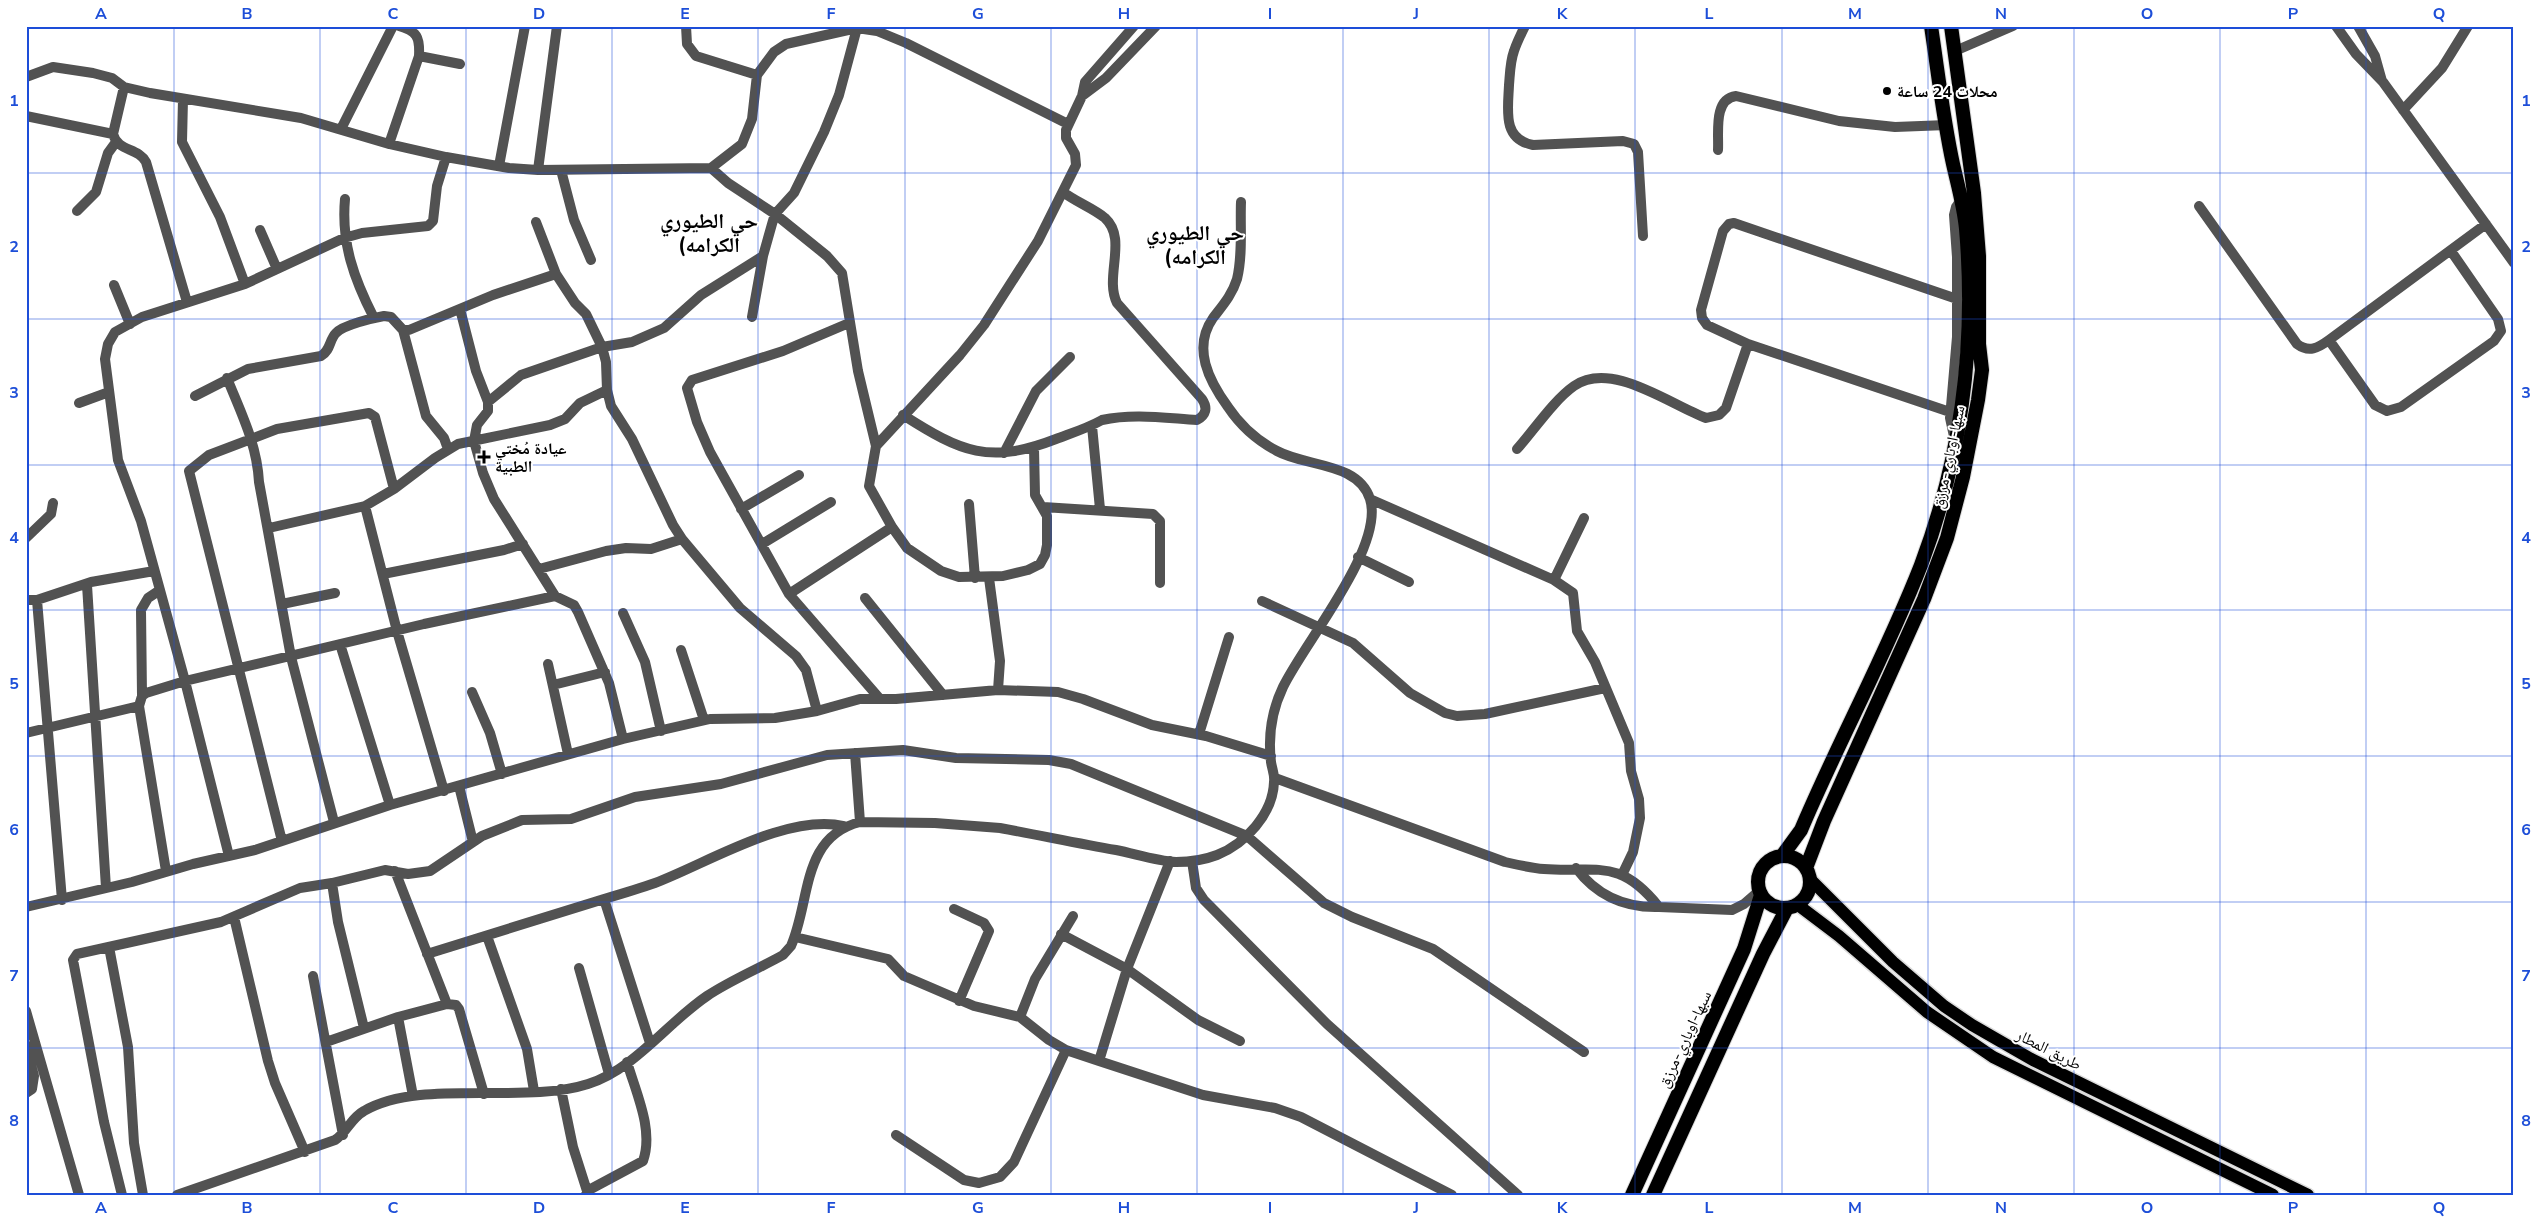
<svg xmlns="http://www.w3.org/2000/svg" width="2540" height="1221" font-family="'Nunito Sans','Noto Naskh Arabic',sans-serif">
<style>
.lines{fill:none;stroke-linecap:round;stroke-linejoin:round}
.primary-casing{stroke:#dbdbdb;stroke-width:15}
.trunk-casing{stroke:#dbdbdb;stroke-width:16}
.minor{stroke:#525252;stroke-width:10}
.primary{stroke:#000;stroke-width:12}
.trunk{stroke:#000;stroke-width:14}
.grid{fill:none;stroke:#1d4ed8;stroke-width:1;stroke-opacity:0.55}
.poi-dot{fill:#000;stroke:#fff;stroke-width:2}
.labels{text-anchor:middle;stroke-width:4;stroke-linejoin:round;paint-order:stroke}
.poi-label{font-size:16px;font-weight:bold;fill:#000;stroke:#fff;text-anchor:start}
.street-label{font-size:16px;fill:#000;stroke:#fff}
.district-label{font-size:21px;font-weight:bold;fill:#000;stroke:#fff}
.neatline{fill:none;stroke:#1d4ed8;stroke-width:2}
.grid-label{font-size:16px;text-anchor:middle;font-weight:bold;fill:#1d4ed8}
</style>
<rect width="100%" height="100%" fill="#fff"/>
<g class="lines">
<!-- primary casing -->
<g class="primary-casing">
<path id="primary" d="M1810,879l83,83 51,44 28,19 61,35 275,135
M1798,905l41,31 88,76 66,45 280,138"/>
</g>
<!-- trunk casing -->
<g class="trunk-casing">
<path id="trunk" d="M1758 882a26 26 0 1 1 52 0a26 26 0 1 1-52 0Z
M1782,856l19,-26c38,-90 85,-175 120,-265 41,-109 55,-220 45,-336 -2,-22 -8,-43 -13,-65 -10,-46 -15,-92 -22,-138
M1806,868l18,-47 100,-222 23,-61 16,-61 15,-77 4,-30 -3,-26v-88l-5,-63 -23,-167
M1632,1195l112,-246 17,-54
M1653,1195l110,-241 24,-46"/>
</g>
<!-- minor -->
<path class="minor" d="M686,26l1,18 9,12 61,19
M1525,26c-4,8 -8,16 -11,25 -4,11 -4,23 -5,34 -1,25 -7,54 24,60l90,-4 11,3 4,8 5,84
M2336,26l20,28 27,28 131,181
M2358,26l17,30 7,25
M1955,51l58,-25
M419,56l41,8
M26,77l27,-10 40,6 19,5 12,9 26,6 151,25 88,26 57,13 63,11 29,2 173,-2 31,-24 10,-25 5,-44 17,-23 12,-8 71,-16 20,3 29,12 162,81
M124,87l-11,47c5,18 25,13 33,28l41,140
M1082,96l24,-18 50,-52
M183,99l-1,43 38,75 25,67
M2403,110l39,-42 26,-42
M26,116l87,18
M341,129l52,-103
M389,144l30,-88c1,-19 -2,-25 -20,-30
M1718,150c1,-17 -5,-51 18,-54l103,25 56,6 52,-2
M499,166l26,-140
M711,168l17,15 47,31 52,42 15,17 16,98 18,75 -7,40 23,41 15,21 34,23 18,6 44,-1 25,-6 12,-6 5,-9 2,-10v-29l-12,-21 -1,-47
M538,170l19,-144
M561,170l13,50 17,40
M345,199c-4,44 9,80 29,119
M2199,206l98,138c12,9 21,4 32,-4l157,-116
M77,211l19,-19 12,-39 8,-11
M536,222l20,52 19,29 11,11 16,33 4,15 1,28 4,16 21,33 41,86 9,14 58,69 56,48 10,14 11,41
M260,230l17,39
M114,285l16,39
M460,309l16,62 12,31v9l-11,14 -3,16 9,32 11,26 61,97 19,9 4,7 31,71 14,56
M752,317l11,-61 9,-32 3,-10 19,-21 30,-61 15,-37 18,-67
M849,323l-66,28 -91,29 -5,8 10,34 13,30 79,142 91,105
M403,330l23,86 18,22 4,11
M2329,340l46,65 12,6 14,-4 93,-66 7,-10 -3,-12 -47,-68
M227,378c14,35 30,66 32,104l32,175 43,165
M195,396l53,-27 73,-13c10,-6 8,-16 15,-23 7,-8 37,-15 48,-17l7,1 12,13h6l84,-35 63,-21
M488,402l33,-27 81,-28 30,-5 32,-14 37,-33 62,-39
M79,403l30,-11
M1950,412l-202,-68 -41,-19 -5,-7 -1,-8 22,-79 6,-7 5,-1 223,76
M903,415c58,37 86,50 153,24 16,-6 32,-11 46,-19 31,-7 63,-2 95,0 9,-5 11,-12 5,-21l-85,-96c-13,-26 11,-64 -12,-85 -12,-10 -29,-16 -42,-26
M1092,426l8,83
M1955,441l-5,-23 7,-81v-80l-3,-42 2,-8 6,-8
M876,446l84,-91 24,-30 54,-84 38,-76 -1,-11 -9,-16v-8l16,-34 3,-14 49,-56
M1517,449c17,-19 37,-49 57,-63 37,-26 95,18 132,32l13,-3 7,-7 22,-64
M1004,453l32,-62 34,-34
M1370,499l184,81 19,13 4,38 18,31 34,81 2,28 8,28 1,19 -7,34 -11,23
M969,504l6,74
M365,506l32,125 47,160
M1043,507l110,7 7,7v62
M741,509l58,-34
M269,528l96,-22 29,-17 41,-31 23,-14 92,-19 15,-6 15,-16 27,-13
M26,538l25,-24 2,-11
M762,544l69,-42
M1358,557l51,25
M539,569l67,-18 20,-3 25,1 31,-10
M383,574l121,-24 19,-6
M989,578l11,83 -2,29
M1554,580l30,-62
M87,585l19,303
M789,594l103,-67
M865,598l78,97
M26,600h11l54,-18 63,-11
M37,600l25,300
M1262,601l91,42 57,50 35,20 12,3 28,-2 120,-26
M282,604l53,-11
M623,613l22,49 16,69
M340,644l50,161
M681,650l23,70
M548,664l20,90
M553,685l52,-13
M472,692l18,41 12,41
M142,696l-1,-86 7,-12 12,-8
M139,706l27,165
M26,733l113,-27 3,-10 4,-3 39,-12 239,-57 131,-28
M1199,734l30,-97
M855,753l5,69
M1275,778l230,84c13,3 26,6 39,7 53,4 75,-12 115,38l73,3 12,-6 15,-13
M459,786l14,56
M282,841l-93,-370 20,-16 68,-26 92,-16 6,4 19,72
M229,856l-44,-175 -44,-160 -23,-61 -13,-101 3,-15 7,-12 27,-15 103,-33 99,-46 18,-5 66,-7 5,-5 4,-35 9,-29
M1192,861l4,27 8,12 123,124 191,171
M1576,868c21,28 48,40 83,39
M395,871l52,133 -49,13 15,79
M332,883l6,39 26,106
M604,899c17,-5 34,-10 51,-16 53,-20 132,-70 189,-57
M26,907l106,-25 61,-18 62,-14 135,-45 233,-66 87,-20 65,-1 42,-7 43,-12h36l102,-9 60,2 25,7 69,26 54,11 65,20
M954,909l30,14 5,8 -30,70
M234,917l34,144 7,22 30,69
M1061,934l66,35 71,51 42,21
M487,936l40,113 7,42
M795,937l93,22 16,17 70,30 46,11 29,23 17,10 33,11 104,34 72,13 26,9 151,78
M109,947l19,100 6,96 9,52
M427,954l177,-55 46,144
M579,968l30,106
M313,976l30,159
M447,1004l9,1 3,4 25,85
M26,1011l53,184
M1020,1017l15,-38 38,-63
M326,1042l72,-25
M26,1045l8,31 -2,13 -6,4
M1099,1061l28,-92 43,-108
M561,1089l12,58 14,44
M896,1135l68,45 15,3 21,-6 14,-15 52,-112
M122,1195l-18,-73 -31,-162 4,-6 144,-32 79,-34 32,-5 53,-13 23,4 22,-3 52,-35 40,-16 49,-1 64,-22 86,-13 106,-29 76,-5 53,8 93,2 22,4 176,72 77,67 28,14 81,32 151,103
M177,1195l158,-55c12,-8 16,-22 29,-29 57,-33 159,-6 224,-27 47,-15 79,-61 119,-88 24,-16 51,-27 76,-41l8,-9c20,-46 10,-109 69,-124l75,1 65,5c38,7 77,15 116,22 20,4 40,11 60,12 14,0 28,-2 41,-7 28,-11 56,-41 57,-73 1,-7 -2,-13 -3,-20 -3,-25 1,-52 12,-75 21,-44 102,-140 87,-188 -12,-37 -64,-32 -93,-48 -19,-10 -37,-26 -49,-44 -19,-26 -36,-59 -15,-89 10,-13 19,-23 24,-39 6,-24 3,-53 4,-77
M586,1195l1,-4 56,-30c11,-31 -7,-68 -16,-99"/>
<!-- primary -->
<use href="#primary" class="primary"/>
<!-- trunk -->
<use href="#trunk" class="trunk"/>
</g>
<!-- grid -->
<path class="grid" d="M174,26v1169M320,26v1169M466,26v1169M612,26v1169M758,26v1169M905,26v1169M1051,26v1169M1197,26v1169M1343,26v1169M1489,26v1169M1635,26v1169M1782,26v1169M1928,26v1169M2074,26v1169M2220,26v1169M2366,26v1169M26,173h2488M26,319h2488M26,465h2488M26,610h2488M26,756h2488M26,902h2488M26,1048h2488"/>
<!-- markers -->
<g class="poi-dot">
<circle cx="1887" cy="91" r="5"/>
<path d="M481.5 449.5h5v5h5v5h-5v5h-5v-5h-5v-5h5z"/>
</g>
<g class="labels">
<!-- poi labels -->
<g class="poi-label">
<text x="1897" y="97">محلات 24 ساعة</text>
<text x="495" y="454">عيادة مُختي<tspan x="495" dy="18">الطبية</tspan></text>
</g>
<!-- street labels -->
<g class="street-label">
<text transform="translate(1948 457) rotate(-78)" y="6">سبها-اوباري-مرزق</text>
<text transform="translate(1684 1039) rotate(-65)" y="6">سبها-اوباري-مرزق</text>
<text transform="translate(2049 1049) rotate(27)" y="6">طريق المطار</text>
</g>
<!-- district labels -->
<g class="district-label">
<text x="709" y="228">حي الطيوري<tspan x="709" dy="24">(الكرامه</tspan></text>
<text x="1195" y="240">حي الطيوري<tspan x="1195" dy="24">(الكرامه</tspan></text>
</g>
</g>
<!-- border -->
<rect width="2540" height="1221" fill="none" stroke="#ffffff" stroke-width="55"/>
<rect x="28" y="28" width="2484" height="1166" class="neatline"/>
<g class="grid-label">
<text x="101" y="19">A</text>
<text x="247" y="19">B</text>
<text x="393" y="19">C</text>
<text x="539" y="19">D</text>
<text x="685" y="19">E</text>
<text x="831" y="19">F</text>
<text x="978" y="19">G</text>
<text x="1124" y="19">H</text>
<text x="1270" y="19">I</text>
<text x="1416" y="19">J</text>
<text x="1562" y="19">K</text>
<text x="1709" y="19">L</text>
<text x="1855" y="19">M</text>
<text x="2001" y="19">N</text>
<text x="2147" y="19">O</text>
<text x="2293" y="19">P</text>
<text x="2439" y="19">Q</text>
<text x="14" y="106">1</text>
<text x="2526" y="106">1</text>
<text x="14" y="252">2</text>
<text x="2526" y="252">2</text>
<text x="14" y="398">3</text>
<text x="2526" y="398">3</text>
<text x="14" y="543">4</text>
<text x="2526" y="543">4</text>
<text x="14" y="689">5</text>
<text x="2526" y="689">5</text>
<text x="14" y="835">6</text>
<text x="2526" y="835">6</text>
<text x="14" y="981">7</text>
<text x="2526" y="981">7</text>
<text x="14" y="1126">8</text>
<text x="2526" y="1126">8</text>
<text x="101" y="1213">A</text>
<text x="247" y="1213">B</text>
<text x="393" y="1213">C</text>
<text x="539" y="1213">D</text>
<text x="685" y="1213">E</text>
<text x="831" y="1213">F</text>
<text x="978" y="1213">G</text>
<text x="1124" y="1213">H</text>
<text x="1270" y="1213">I</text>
<text x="1416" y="1213">J</text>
<text x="1562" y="1213">K</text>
<text x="1709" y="1213">L</text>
<text x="1855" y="1213">M</text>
<text x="2001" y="1213">N</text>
<text x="2147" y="1213">O</text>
<text x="2293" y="1213">P</text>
<text x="2439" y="1213">Q</text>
</g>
</svg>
